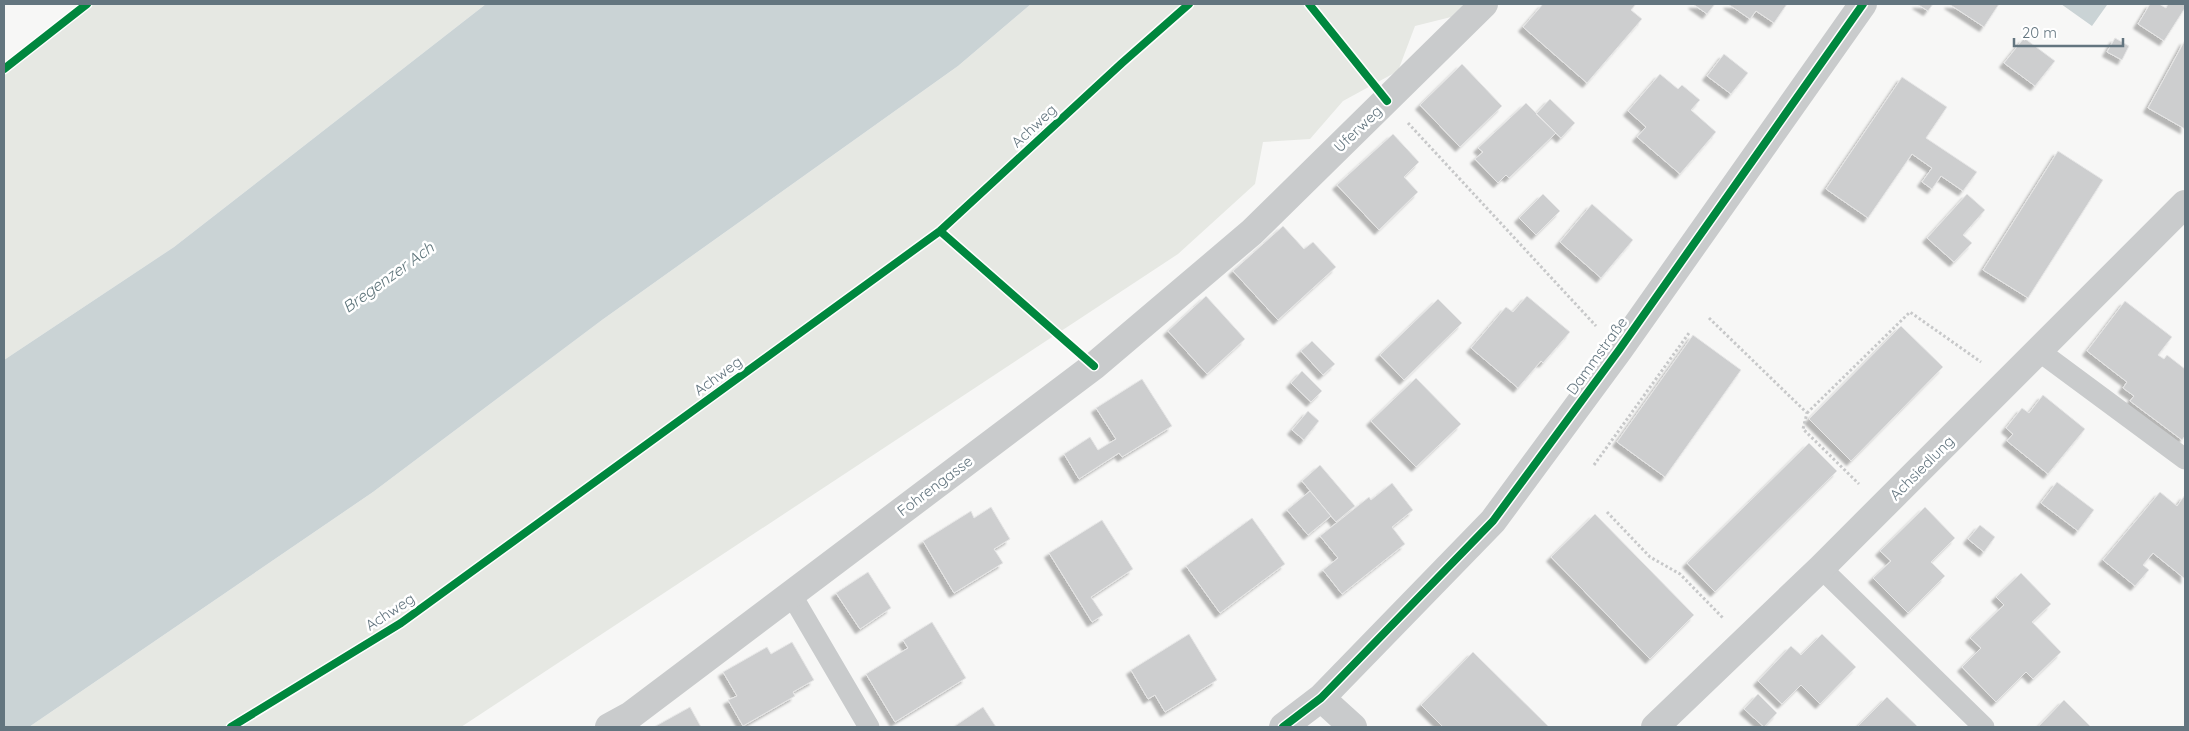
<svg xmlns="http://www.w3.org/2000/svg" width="2189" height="731" font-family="Quicksand,sans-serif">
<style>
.green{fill:#e6e8e3}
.water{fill:#cad3d5}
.building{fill:#cdcecf;stroke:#e6e6e6;filter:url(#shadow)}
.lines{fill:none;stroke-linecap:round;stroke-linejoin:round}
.path{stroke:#c7c8c9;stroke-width:3;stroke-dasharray:2.5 2.5;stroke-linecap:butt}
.lane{stroke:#c9cbcc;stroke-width:21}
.street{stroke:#c9cbcc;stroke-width:28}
.cycleway-casing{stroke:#fff;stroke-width:11}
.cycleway{stroke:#00873e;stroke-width:8}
.labels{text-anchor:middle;stroke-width:5;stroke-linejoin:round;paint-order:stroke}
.street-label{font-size:15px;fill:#63757f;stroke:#fff}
.water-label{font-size:16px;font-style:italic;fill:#5e747a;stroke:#fff}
</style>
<defs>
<filter id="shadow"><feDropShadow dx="-4.5" dy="4.5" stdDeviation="1" flood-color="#0004"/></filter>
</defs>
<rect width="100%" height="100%" fill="#f7f7f6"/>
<!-- green -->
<path class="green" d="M87,4h399l-312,243 -170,113v-291z
M1031,4h433l-13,13 -36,9 -17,45 -55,30 -33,38 -47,3 -8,42 -77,70 -717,473h-432l344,-235 229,-172 356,-254z"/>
<!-- water -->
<path class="water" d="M486,4h545l-73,62 -356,254 -229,172 -344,235h-25v-367l170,-113z
M2061,4h45l1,1 -15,21z"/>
<!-- building -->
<path class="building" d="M1543,4h93l-5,6 11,9 -55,64 -64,-56z
M1693,4h22l-8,10z
M1728,4h59l-13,19 -18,-12 -6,8z
M1917,4h16l-5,7z
M1949,4h50l-15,23z
M2150,4h9l7,4 2,-4h17v4l-21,33 -26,-17z
M2024,38l31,23 -20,25 -31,-23z
M2115,38l14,8 -7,14 -15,-8z
M2185,40v89l-37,-21z
M1724,54l24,19 -17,21 -24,-18z
M1462,64l40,42 -42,41 -40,-42z
M1660,74l18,15 4,-4 18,15 -9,10 25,22 -36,42 -43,-37 9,-10 -18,-16z
M1902,77l45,30 -21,31 51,34 -14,19 -22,-15 -9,13 -10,-7 10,-14 -20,-14 -44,64 -42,-29z
M1550,99l25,24 -14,15 -25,-24z
M1526,103l30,30 -47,45 -3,-3 -8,8 -23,-24 8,-7 -5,-4z
M1393,134l26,28 -15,15 14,15 -39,38 -42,-45z
M2058,151l45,29 -75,118 -45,-28z
M1543,194l17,17 -24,24 -17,-17z
M1967,194l18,16 -22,25 9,8 -18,19 -27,-24z
M1592,204l41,36 -32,38 -41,-36z
M1283,226l21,23 9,-7 23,25 -58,53 -45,-49z
M1206,296l39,43 -38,35 -39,-43z
M1527,296l43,36 -27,31 -2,-2 -23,27 -47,-40 35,-41 7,5z
M1438,299l24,24 -58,57 -24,-25z
M2125,301l47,36 -14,18 6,4 3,-4 18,14v67l-3,4 -52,-39 4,-5 -11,-8 4,-6 -40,-31z
M1901,326l42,41 -92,94 -42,-42z
M1693,335l48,35 -76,107 -48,-35z
M1312,341l23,23 -12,11 -22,-24z
M1302,371l20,20 -11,11 -20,-19z
M1416,378l45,46 -45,43 -45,-46z
M1142,379l30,47 -50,31 -3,-4 -40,26 -15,-25 26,-17 8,13 18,-11 -20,-31z
M2043,395l42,34 -37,45 -41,-33 6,-7 -7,-6 16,-20 7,5z
M1308,411l11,10 -15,19 -12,-10z
M1809,443l28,28 -122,121 -28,-29z
M1320,465l35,41 -19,16 -34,-41z
M2057,482l37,28 -16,21 -37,-28z
M1392,483l21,27 -21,17 13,17 -63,50 -19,-24 15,-12 -18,-22 49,-39 2,3z
M1310,491l21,25 -23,19 -21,-25z
M2160,492l17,14 8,-11v84l-32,-26 -10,12 6,5 -14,16 -32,-26z
M991,507l19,32 -16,10 9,14 -49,30 -31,-52 48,-30 3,7z
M1925,507l30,31 -24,24 14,14 -37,37 -35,-35 18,-17 -11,-10z
M1595,514l99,101 -44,44 -99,-102z
M1252,518l33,46 -65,49 -34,-47z
M1102,520l31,49 -42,28 12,18 -11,7 -43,-69z
M1980,525l15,12 -11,15 -16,-13z
M868,572l23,36 -31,21 -24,-36z
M2021,573l30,31 -19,18 29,30 -28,27 -7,-7 -30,30 -34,-35 19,-19 -11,-10 34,-33 -8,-8z
M932,622l34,56 -71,44 -29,-48 42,-26 -5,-8z
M1189,634l28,46 -52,32 -10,-17 -7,4 -17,-29z
M1822,634l34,33 -36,37 -19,-19 -19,19 -24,-23 33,-35 10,9z
M792,642l22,38 -21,12 2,4 -52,30 -15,-26 9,-4 -14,-24 44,-25 4,7z
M1473,652l76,75h-106l-22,-22z
M1758,694l19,19 -13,14 -20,-18z
M1887,697l31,30h-61z
M2064,700l27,27h-53z
M690,707l11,20h-47z
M983,707l13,20h-40l-1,-1z"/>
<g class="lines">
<!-- path -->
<path class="path" d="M1408,123l188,203
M1709,318l98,95 -4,16 56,55
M1807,413l103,-101 71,50
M1594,465l95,-132
M1607,512l43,45 30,17 43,44"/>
<!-- lane -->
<path class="lane" d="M2039,351l146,108
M1821,568l163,159
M791,594l78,133"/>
<!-- street -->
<path class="street" d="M1321,698l32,29
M609,727l22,-12 463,-349 158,-134 232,-228
M1283,727l38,-29 172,-177 126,-171 244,-346
M1655,727l166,-159 364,-364"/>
<!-- cycleway casing -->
<g class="cycleway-casing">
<path id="cycleway" d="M1309,4l78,97
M4,69l83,-65
M940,231l154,135
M231,727l170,-104 539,-392 182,-168 67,-59
M1283,727l38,-29 172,-177 126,-171 244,-346"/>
</g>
<!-- cycleway -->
<use href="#cycleway" class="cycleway"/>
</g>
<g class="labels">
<!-- street labels -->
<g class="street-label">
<text transform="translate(1034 126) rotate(-43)" y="5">Achweg</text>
<text transform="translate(1358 129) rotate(-44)" y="5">Uferweg</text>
<text transform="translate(1597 356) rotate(-54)" y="5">Dammstraße</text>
<text transform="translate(718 376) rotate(-36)" y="5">Achweg</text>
<text transform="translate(1922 468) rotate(-45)" y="5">Achsiedlung</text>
<text transform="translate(935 486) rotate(-37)" y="5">Fohrengasse</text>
<text transform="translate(390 612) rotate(-33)" y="5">Achweg</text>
</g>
<!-- water labels -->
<g class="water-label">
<text transform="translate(388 277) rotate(-36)" y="6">Bregenzer Ach</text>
</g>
</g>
<!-- border -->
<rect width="2189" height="731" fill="none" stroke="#63757f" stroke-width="10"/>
<!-- scale -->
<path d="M2014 38v8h109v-8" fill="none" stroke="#63757f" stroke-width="2.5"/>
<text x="2022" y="38" font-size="15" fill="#63757f" stroke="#ffffff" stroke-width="4" paint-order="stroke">20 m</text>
</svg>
